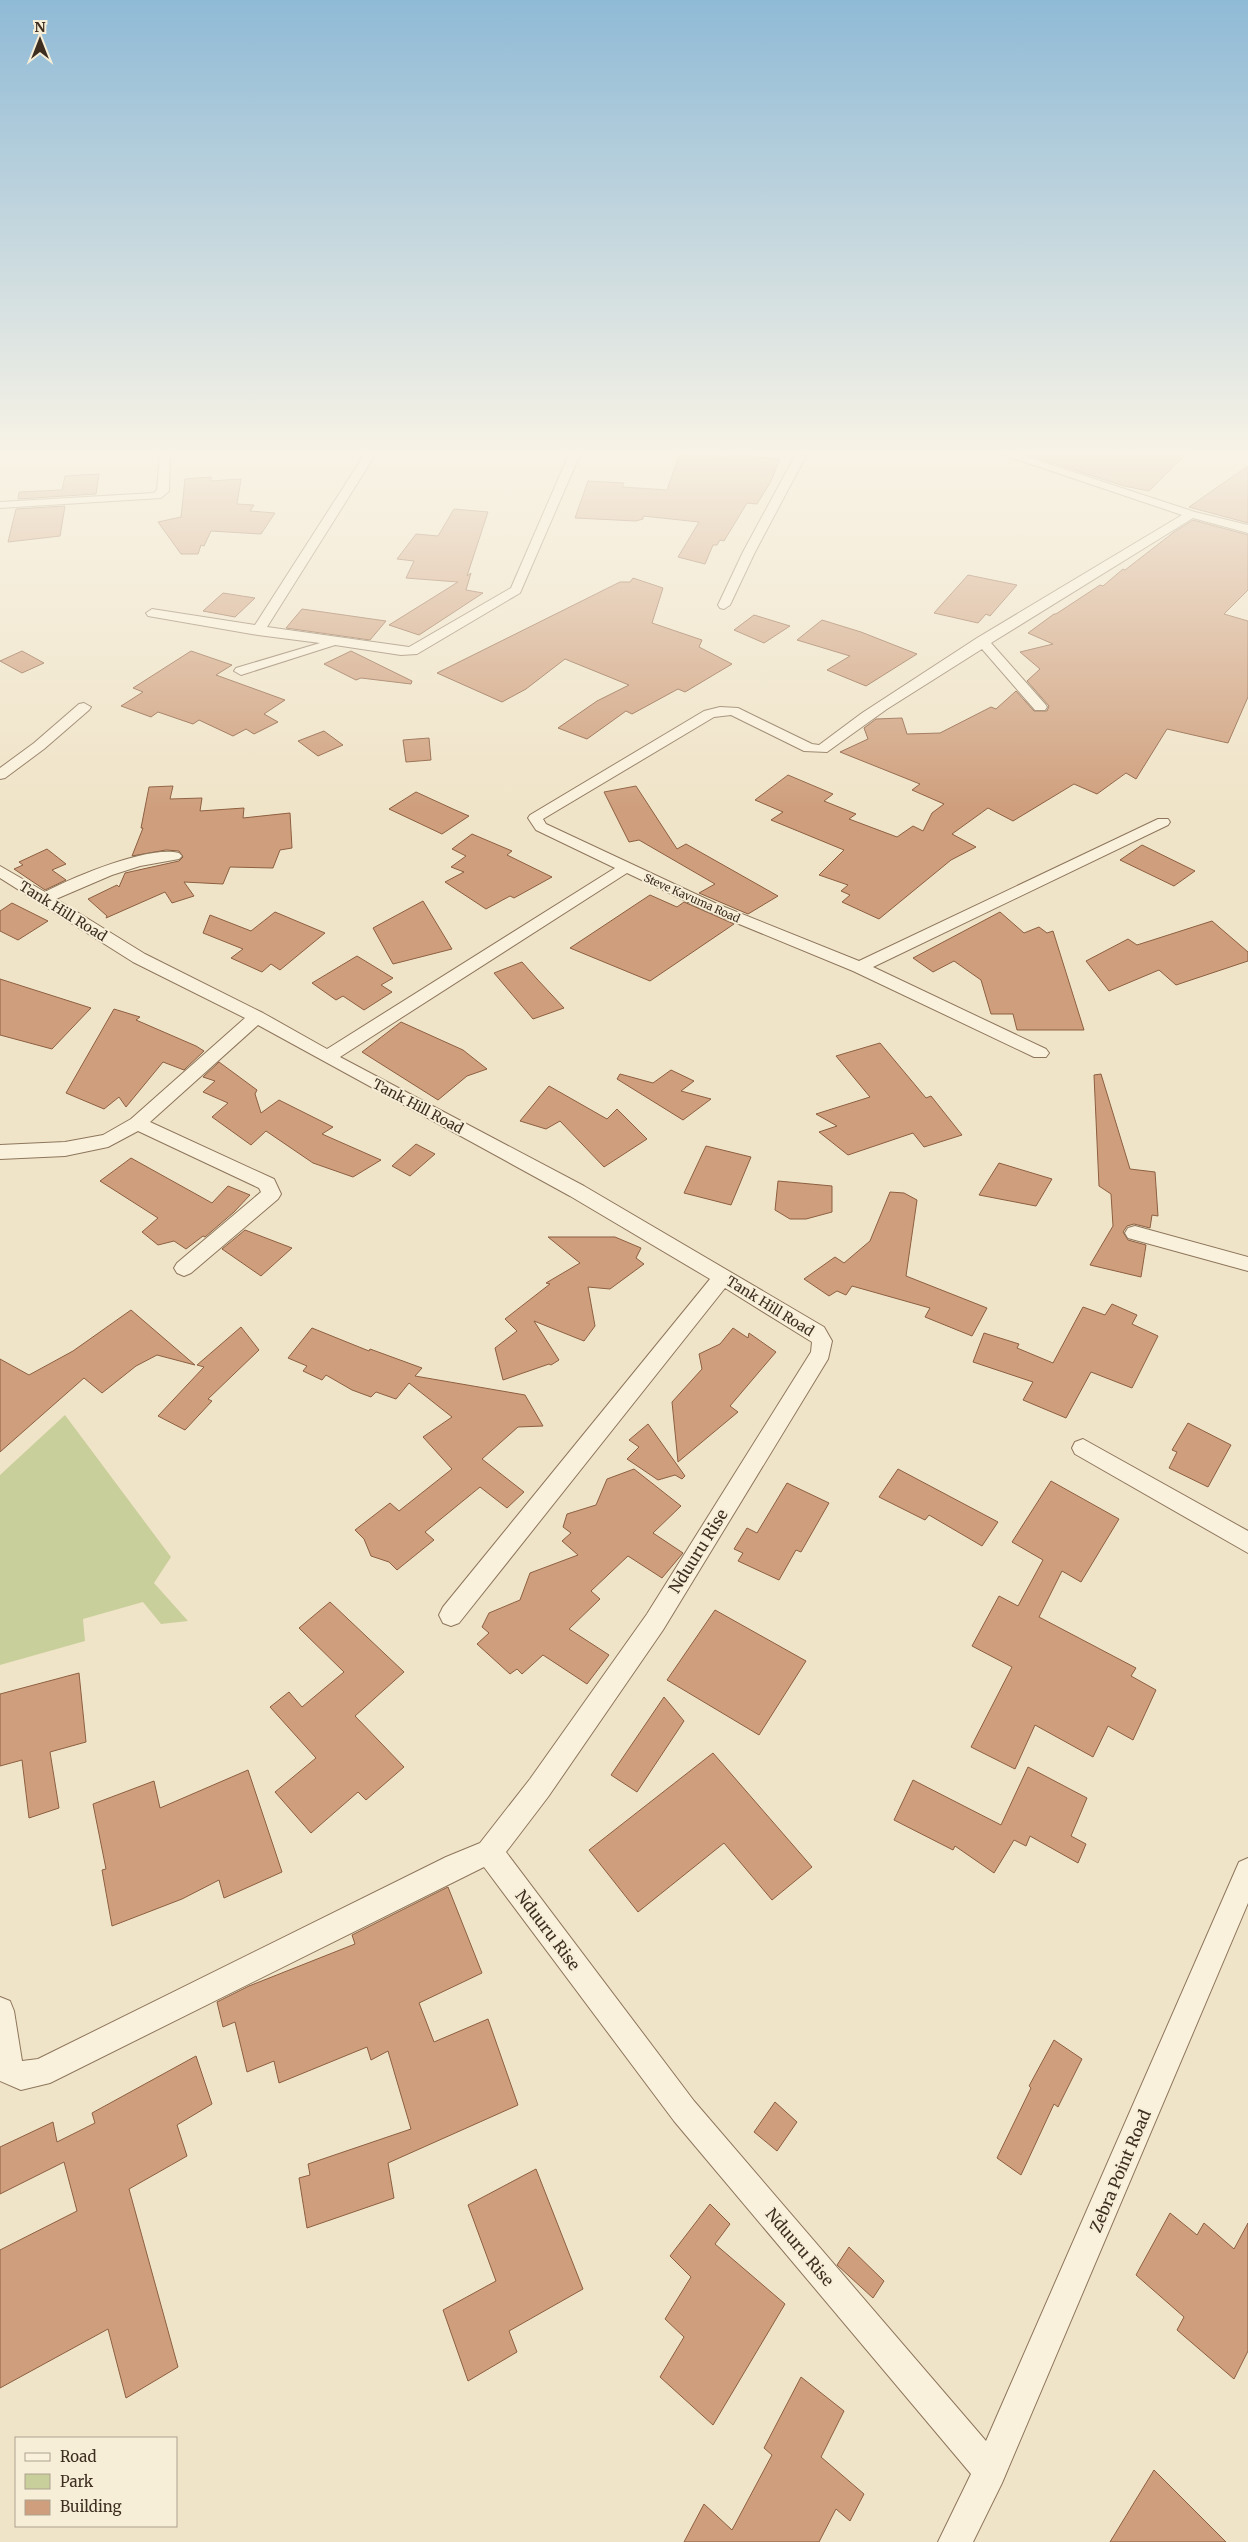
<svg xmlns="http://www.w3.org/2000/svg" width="1248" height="2542" font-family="Merriweather,serif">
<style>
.green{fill:#c9cf9b}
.building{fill:#cf9f7d;stroke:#8d5f41}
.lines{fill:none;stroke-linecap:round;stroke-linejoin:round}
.street-casing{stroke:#8d765c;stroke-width:2}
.street{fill:#faf1dc;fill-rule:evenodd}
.labels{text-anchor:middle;stroke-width:4;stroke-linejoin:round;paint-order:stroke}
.far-street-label{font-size:11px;fill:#3d2e20;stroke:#f7eed8}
.street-label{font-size:14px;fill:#3d2e20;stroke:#f7eed8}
.near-street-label{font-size:16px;fill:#3d2e20;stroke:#f7eed8}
</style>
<rect width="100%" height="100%" fill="#f0e4c8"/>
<!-- green -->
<path class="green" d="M65,1415l106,142 -17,26 34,38 -27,3 -18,-22 -60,17 2,22 -85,24v-190z"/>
<!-- building -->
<path class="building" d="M1031,452h56l10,4 5,-4h9l18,5 7,-5h52l-39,39 -25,-5 -93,-30z
M680,453l49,4 1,-3 50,5 -10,24 -13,21 -10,-1 -23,38 -4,-1 -3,5h-4l-8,19 -27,-7 21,-35 -56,-6v3l-7,2 -61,-3 13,-37 36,2 -2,4 45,3z
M1248,466v57l-59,-16 30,-21z
M99,474l-3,20 -78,5 1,-7 43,-2 3,-14z
M211,477v4l30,-2 -4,25 17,1 -4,6 25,2 -14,21 -50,-3 -7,15 -3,-1 -3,9h-17l-23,-32 23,-5 4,-38z
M65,506l-5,30 -52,6 8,-33z
M454,509l34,3 -21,64 4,-3 -5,17 17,3 -64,42 -30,-10 69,-43 -52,-4 8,-17 -17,-2 19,-25 22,2z
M1193,520l55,15v55l-24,24 24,7v76l-20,46 -61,-14 -31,50 -10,-6 -29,21 -23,-10 -61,37 -25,-13 -36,26 24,13 -25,13 -72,59 -37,-17 8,-7 -9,-4 7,-6 -29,-10 25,-25 -73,-30 12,-8 -28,-12 33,-25 45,19 -9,7 32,13 -7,5 48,18 16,-11 10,5 9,-18 12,-9 -32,-14 8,-6 -80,-32 28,-13 -4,-11 12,-9 26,-1 5,16 33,-1 51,-26 5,2 20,-18 18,20h13l2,-5 -22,-25 13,-12 -20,-17 33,-8 -25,-11 26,-19h2l44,-29 3,1 20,-17 2,1 49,-38z
M968,575l49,10 -27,31 -4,-2 -8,9 -44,-10z
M633,578l30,10 -11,35 50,17 -3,7 33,17 -47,28 -7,-3 -46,25 -6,-3 -39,28 -29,-11 39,-27 32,-16 -64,-26 -39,30 -24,13 -65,-29 183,-91h10z
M223,593l32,5 -20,19 -32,-6z
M302,609l84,12 -16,19 -84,-12z
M754,615l36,11 -26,17 -30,-13z
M822,620l39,12 56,22 -51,32 -39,-16 23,-14 -53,-16z
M22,651l22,12 -22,10 -22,-12z
M191,651l41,14 -16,10 69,25 -21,14 14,8 -24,12 -8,-5 -13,7 -34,-16 -6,4 -35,-12 -7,5 -30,-11 22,-14 -10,-4z
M351,651l61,30 -1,3 -50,-6 -5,2 -32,-16z
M324,731l19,14 -25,11 -20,-15z
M429,738l2,22 -25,2 -3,-22z
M173,786l-3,13 32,-1 -2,13 44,-3 -1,10 47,-5 2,35 -12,2 -7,18 -43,-1 -7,17 -39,-2 10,14 -22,7 -7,-11 -59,26 1,-2 -19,-17 29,-14 2,2 6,-14 54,-12 4,-4 -4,-6 -13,-1 -34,6 11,-28h-2l8,-41z
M636,786l41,63 9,-5 92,52 -30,18 -49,-21 16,-9 -76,-44 -10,2 -25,-50z
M416,792l37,17 16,7 -27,18 -53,-25z
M472,834l40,17 -5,4 45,22 -38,21 -4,-2 -24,13 -41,-27 19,-10 -13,-5 15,-11 -14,-7z
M1142,845l53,26 -21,15 -54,-26z
M47,849l19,15 -14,6 14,10 -21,10 -31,-21 9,-4 -4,-3z
M650,895l27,12 7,-5 50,22 -84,57 -80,-33z
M423,901l29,48 -59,15 -20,-36z
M12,903l36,18 -30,19 -18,-9v-20z
M275,912l50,21 -45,37 -9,-6 -9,8 -31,-14 12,-9 -40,-16 7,-18 41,16z
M1000,912l24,21 15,-6 8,6 6,-2 31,99h-67l-4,-16h-22l-10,-34 -27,-19 -21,11 -20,-14z
M1212,921l36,31v9l-72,24 -17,-15 -50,21 -23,-30 42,-22 9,6z
M357,956l36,22 -12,7 11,7 -28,18 -21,-14 -7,4 -24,-17z
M522,962l15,17 27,29 -31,11 -39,-46z
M0,979l91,29 -39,41 -52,-14z
M114,1009l26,8 -4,3 60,26 8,5 -20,19 -21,-8 -37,45 -7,-10 -15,12 -38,-16z
M401,1022l62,28 24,19 -20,7 -29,24 -76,-48z
M880,1043l46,55 5,-2 31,39 -38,12 -11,-14 -65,22 -29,-23 18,-6 -21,-12 54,-17 -34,-41z
M219,1062l38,28 -2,4 6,19 18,-13 54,27 -11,7 59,26 -28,17 -40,-14 -47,-32 -15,14 -39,-28 16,-14 -25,-11 12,-11 -12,-4z
M671,1070l23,11 -13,10 30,8 -28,21 -66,-41 3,-5 33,9z
M1101,1074l29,95 25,3 3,44 -6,-1 -2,13 -16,-4 -7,2 -4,6 5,8 18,5 -5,32 -51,-12 23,-39 -2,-32 -12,-8 -5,-111z
M549,1086l58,33 10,-10 30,30 -43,28 -44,-46 -14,8 -26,-8z
M416,1144l19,10 -25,22 -18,-10z
M706,1146l45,11 -20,48 -47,-12z
M131,1158l81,45 16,-17 22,9 -16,17 -29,25 -2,-1 -17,13 -12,-8 -16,4 -16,-13 16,-14 -58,-37z
M999,1163l53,16 -16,27 -57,-11z
M778,1181l54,5v26l-26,7h-16l-15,-9z
M890,1192l14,1 13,7 -11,76 81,32 -15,28 -47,-19 5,-9 -78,-22 -6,9 -9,-4 -8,5 -25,-17 31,-22 9,6 26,-22z
M245,1230l47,18 -31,28 -39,-27z
M548,1237h67l26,11 -5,10 8,6 -34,25 -22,-2 7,39 -11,15 -50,-20 25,39 -8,5 -2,-1 -46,16 -8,-32 22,-17 -12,-12 45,-35 -4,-1 34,-20z
M1112,1304l25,11 -5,9 26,12 -26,52 -41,-16 -25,46 -43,-18 10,-18 -60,-20 11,-29 35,11 -2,4 36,15 30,-56 22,8z
M131,1310l64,55 -38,-10 -21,11 -34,27 -18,-15 -84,74v-93l29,16 44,-24z
M241,1327l18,23 -51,49 4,2 -27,29 -27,-14 46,-49 -7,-2z
M312,1328l57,23 1,-2 52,19 -7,8 110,19 18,31 -25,1 -36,32 42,33 -17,16 -27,-21 -55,45 9,8 -37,30 -8,-8 -18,-6 -7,-17 -9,-9 35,-27 9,8 53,-42 -29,-32 29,-20 -43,-34 -13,16 -20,-7 -5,5 -19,-7 -26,-15 -4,5 -19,-9 4,-5 -19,-8z
M733,1328l15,10 1,-5 27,19 -46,54 8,6 -60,50 -6,-60 30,-33 -3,-15 21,-10z
M1188,1423l43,22 -23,42 -39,-19 8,-16 -5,-2z
M648,1424l37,52 -3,3 -7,-4 -17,5 -31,-21 12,-12 -10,-7z
M634,1469l47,37 -28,27 30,20 -21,25 -34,-22 -37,35 9,8 -31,30 40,26 -22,29 -44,-29 -21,19 -5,-5 -7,5 -33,-30 12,-11 -7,-6 7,-14 31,-13 10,-27 48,-18 -16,-14 9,-8 -8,-6 4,-13 29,-9 11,-26z
M898,1469l100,53 -16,24 -53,-31 -4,5 -46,-23z
M1051,1481l68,38 -38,63 -19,-11 -23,46 97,51 -5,8 25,14 -23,50 -25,-14 -15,31 -58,-32 -20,44 -44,-22 41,-80 -40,-21 27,-50 19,10 25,-46 -31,-18z
M787,1483l42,20 -28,49 -5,-2 -17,30 -41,-19 5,-8 -9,-4 13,-21 10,5z
M330,1602l74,70 -49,44 49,51 -38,33 -8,-8 -47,41 -36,-41 41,-34 -46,-51 19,-15 13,15 42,-35 -45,-44z
M715,1610l91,51 -47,74 -92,-55z
M79,1673l7,69 -36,10 9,56 -30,10 -7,-58 -22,6v-72z
M664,1697l20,24 -47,71 -26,-17z
M713,1753l99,114 -40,33 -48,-57 -86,69 -49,-62z
M1028,1767l59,31 -16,38 15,8 -8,19 -48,-27 -4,10 -12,-6 -20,33 -39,-27 -2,4 -59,-30 19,-40 88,45z
M248,1770l34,102 -58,26 -5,-18 -37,19 -70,27 -10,-56 4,-1 -13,-65 61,-23 6,27z
M448,1887l34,86 -63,30 15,39 54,-23 30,86 -130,58 6,35 -87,30 -8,-50 11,-3 -2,-11 103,-35 -23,-78 -17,9 -4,-13 -88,36 -5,-22 -27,11 -12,-50 -12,5 -6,-25 32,-16 106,-42 -3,-9z
M1054,2040l28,19 -24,48 -4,-3 -33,71 -24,-17 34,-70 -2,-2z
M196,2056l16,48 -35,21 10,31 -58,33 49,178 -52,31 -18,-69 -108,59v-138l77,-39 -13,-49 -64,32v-47l53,-25 4,20 38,-19 -3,-10z
M775,2102l22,20 -20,29 -23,-19z
M536,2169l47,120 -74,42 8,21 -49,29 -25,-71 53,-29 -28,-76z
M710,2204l20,20 -15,20 70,60 -72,121 -53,-48 24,-40 -19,-18 26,-42 -21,-21z
M1170,2213l27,22 7,-12 30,26 14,-26v128l-14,28 -57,-49 7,-13 -48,-42z
M849,2247l35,34 -11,17 -36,-33z
M801,2377l43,34 -23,46 43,37 -14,27 -14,-12 -17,33h-135l20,-38 28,26 40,-75 -8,-7z
M1154,2470l72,72h-116z"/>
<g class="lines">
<!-- street casing -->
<g class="street-casing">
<path id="street" d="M160,452h10l-1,39 -8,7 -161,10v-6l154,-9 3,-3z
M366,452h11l-110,175 142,20 102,-59 59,-136h11l-61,141 -103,61 -16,1 -66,-10 -94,30 -7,-4 2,-3 84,-25 -62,-8 -110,-19 -2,-3 6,-4 103,16z
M797,452h11l-53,100 -25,53 -6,4 -4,-1 -2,-3 25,-53z
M995,452h17l183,60 53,13v8l-55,-15 -202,125 54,61 2,3 -2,3h-10l-53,-61 -95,60 -60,43 -23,-1 -73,-36 -17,2 -171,102 3,5 171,80 142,57 299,-142h10l2,3 -2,3 -295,142 173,82 3,4 -3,4h-12l-181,-86 -148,-61 -78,-37 -287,184 244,129 240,141 8,14 -4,18 -165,271 -115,167 -42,55 188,249 292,340 253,-579 9,-4v45l-246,580 -29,59h-35l33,-68 -297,-353 -190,-254 -434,216 -29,7 -21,-9v-84l10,4 4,10 8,50 16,-2 408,-202 34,-14 50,-64 117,-165 164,-262 1,-10 -87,-54 -266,335 -8,3 -8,-3 -4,-8 4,-8 267,-328 -140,-83 -312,-171 -108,97 124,57 7,15 -3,5 -87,74 -7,3 -7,-3 -3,-5 3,-5 84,-71 -2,-4 -121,-57 -30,16 -43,9 -65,3v-14l65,-3 38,-7 28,-16 114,-101 -112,-56 -133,-84v-12l45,26c28,-15 104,-47 134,-39l3,3 -3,3 -39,7 -28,9 -56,24 89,55 118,59 64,36 288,-181 -79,-38 -8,-12 2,-3 174,-104 16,-4 18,1 74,36 7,1 43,-32 115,-75 205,-123z
M84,703l7,4 -2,3 -45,39 -39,29 -5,1v-11l34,-25 45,-39z
M1135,1226l113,31v14l-120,-33 -3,-5 3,-5z
M1083,1439l165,92v22l-173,-99 -3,-6 3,-6z"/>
</g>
<!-- street -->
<use href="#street" class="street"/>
</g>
<!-- sky -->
<linearGradient id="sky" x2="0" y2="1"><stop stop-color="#8fbad6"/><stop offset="0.56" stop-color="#f8f3e6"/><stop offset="1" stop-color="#f8f3e6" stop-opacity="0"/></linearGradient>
<rect width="1248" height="808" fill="url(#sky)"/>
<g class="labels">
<!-- far-street labels -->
<g class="far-street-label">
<text transform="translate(692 898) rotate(24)" y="4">Steve Kavuma Road</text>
</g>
<!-- street labels -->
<g class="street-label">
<text transform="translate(63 911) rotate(32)" y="5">Tank Hill Road</text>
<text transform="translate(418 1106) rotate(28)" y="5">Tank Hill Road</text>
<text transform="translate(770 1306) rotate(32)" y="5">Tank Hill Road</text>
</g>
<!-- near-street labels -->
<g class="near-street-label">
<text transform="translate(698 1551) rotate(-58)" y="6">Nduuru Rise</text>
<text transform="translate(548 1930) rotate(53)" y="6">Nduuru Rise</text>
<text transform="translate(1120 2171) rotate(-67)" y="6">Zebra Point Road</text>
<text transform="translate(800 2247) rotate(50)" y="6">Nduuru Rise</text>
</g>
</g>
<!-- legend -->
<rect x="15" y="2437" width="162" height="90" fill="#f7eed8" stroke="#ada18e"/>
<rect x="25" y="2453" width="25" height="8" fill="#faf1dc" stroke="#ada18e"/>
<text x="60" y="2462" font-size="15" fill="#3d2e20">Road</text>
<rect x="25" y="2474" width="25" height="15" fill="#c9cf9b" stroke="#ada18e"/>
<text x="60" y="2487" font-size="15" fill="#3d2e20">Park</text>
<rect x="25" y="2500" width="25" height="15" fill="#cf9f7d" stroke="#ada18e"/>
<text x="60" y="2512" font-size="15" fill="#3d2e20">Building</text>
<!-- north arrow -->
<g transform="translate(40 40)" stroke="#f7eed8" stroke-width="4" paint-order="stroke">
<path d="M0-4L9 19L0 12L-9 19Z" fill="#3d2e20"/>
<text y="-8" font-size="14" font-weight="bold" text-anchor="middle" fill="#3d2e20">N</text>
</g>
</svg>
